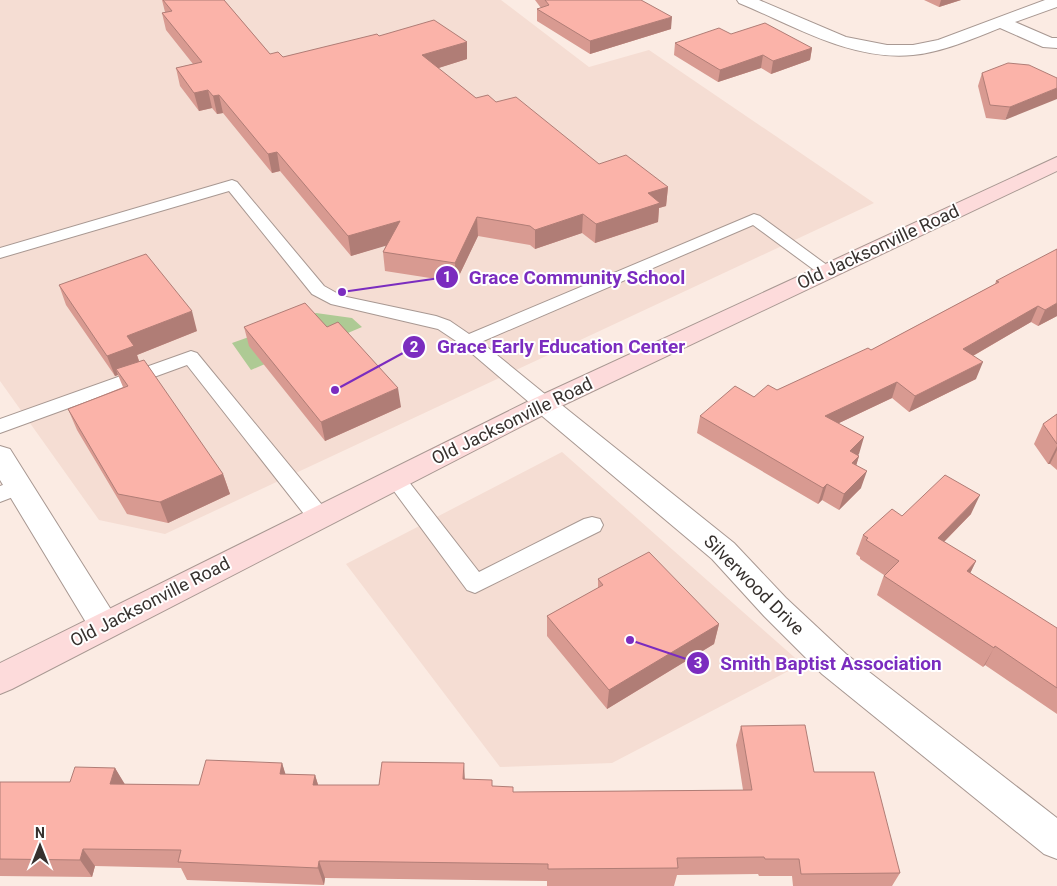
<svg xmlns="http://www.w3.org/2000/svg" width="1057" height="886" font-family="Roboto,sans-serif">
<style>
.built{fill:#f5ddd3}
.green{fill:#aeca94}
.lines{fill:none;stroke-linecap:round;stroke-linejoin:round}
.service-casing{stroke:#a89892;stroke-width:2}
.minor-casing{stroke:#a89892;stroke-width:2}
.secondary-casing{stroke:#a89892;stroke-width:2}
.service{fill:#fff;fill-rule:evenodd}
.minor{fill:#fff;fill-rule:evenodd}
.secondary{fill:#fddbdb;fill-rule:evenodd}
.wall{fill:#d89a91}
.shaded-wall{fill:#b07d76}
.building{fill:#fbb3a9;stroke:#b07d76}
.labels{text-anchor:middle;stroke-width:4;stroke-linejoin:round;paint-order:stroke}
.street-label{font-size:18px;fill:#37312e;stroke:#fff}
.leader{fill:none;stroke:#7b2cbf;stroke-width:2}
.callout-dot{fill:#7b2cbf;stroke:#fff;stroke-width:2}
.mark-label{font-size:15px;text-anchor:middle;font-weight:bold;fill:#fff}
.callout-label{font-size:19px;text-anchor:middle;font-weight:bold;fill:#7b2cbf;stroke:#fff;stroke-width:4;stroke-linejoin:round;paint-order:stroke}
</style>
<rect width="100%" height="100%" fill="#fbebe3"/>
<!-- built -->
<path class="built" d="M0,0h501l88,67 60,-17 225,153 -709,331 -66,-14 -99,-139z
M562,452l240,212 -190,99 -112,4 -154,-203z"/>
<!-- green -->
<path class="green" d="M316,313l36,5 10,9 -33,14 -4,-3 -74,32 -19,-27z"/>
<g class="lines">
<!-- service casing -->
<g class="service-casing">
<path id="service" d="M232,180l5,2 87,104 18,10 94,20 14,5 19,13 285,-120 6,2 75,55 -2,4h-12l-68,-50 -272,117 70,57 3,5 -3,5 -7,2 -7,-2 -75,-64 -24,-16 -107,-25 -19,-10 -83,-103 -229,67v-10z
M191,351l6,2 130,158 3,6 -3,6 -8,2 -8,-2 -124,-158 -187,68v-14z
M395,470l7,3 77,99 105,-53 8,-2 8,2 3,6 -3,6 -125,62 -8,-3 -79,-107 -3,-5 3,-5z
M19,479l7,3 3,5 -3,5 -26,10v-16z"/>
</g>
<!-- minor casing -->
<g class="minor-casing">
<path id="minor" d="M737,0h22l87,37 41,8h26l25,-5 107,-40h12v7l-42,15 37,16h5v10l-14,-1 -43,-19c-28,11 -57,24 -87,27 -62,6 -118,-29 -174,-52z
M544,395l9,3 181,145 52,55 60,56 211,164v41l-13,-5 -222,-180 -58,-58 -52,-57 -177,-149 -4,-6 4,-6z
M0,446l10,3 105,167 5,9 -5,9 -11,4 -11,-4 -93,-154z"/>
</g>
<!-- secondary casing -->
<g class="secondary-casing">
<path id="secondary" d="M1057,157v14l-504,239 -541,279 -12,5v-31l535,-265z"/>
</g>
<!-- service -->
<use href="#service" class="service"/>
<!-- minor -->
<use href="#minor" class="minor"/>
<!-- secondary -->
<use href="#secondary" class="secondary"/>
</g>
<!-- wall -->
<path class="wall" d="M162,0h62l46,54 13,3 96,-21 88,6v17l-29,9 38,30 20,4 103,62 69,23 -2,19 -7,2 -1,14 -63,21 -13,-10 -47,16 -5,-4 -52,-9 -22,46 -71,-11 -2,-19 3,-7 -35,11 -71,-85 -8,2 -49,-60 -6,1 -5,-6 -13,3 -19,-25 -4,-18 17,-4 -27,-34 -4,-17 3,-1z
M535,0h106l30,29 -81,25 -53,-33v-12l4,-1z
M924,0h37l-22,7z
M731,34l81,14 -2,12 -39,14 -10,-6 -43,14 -44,-27 1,-12z
M1029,65l-24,55 -19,-2 -8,-32 4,-13z
M996,281l61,35 -19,10 -7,-4 -58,34 3,23 -67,33 -17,-14 -53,25 20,31 -2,1 2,1 -3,9 5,23 -22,22 -17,-10 -4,4 -121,-71 3,-17 54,-19 23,-7 94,-40 124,-66z
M59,285l138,46 -60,24 2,6 84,113 7,20 -62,29 -41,-9 -50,-84 -9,-21 55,-22 -5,-12 -3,1 -49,-71z
M244,327l157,80 -76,34 -76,-95z
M1057,414v56l-7,-6h-2l-14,-20 9,-20z
M971,514l-27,28 32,19 -6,12 87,56v85l-72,-49 -2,2 -106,-72 7,-20 -24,-16v-2l-4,-3 7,-19 39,-19z
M598,579l121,45 -5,20 -107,65 -60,-73v-20l51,-28z
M741,726l73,46 86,101 -8,13h-99l-1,-10h-33l-1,-2 -81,1 -3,11h-127v-5l-222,-3 -1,7 -137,-5 -6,-12 -86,-2 -3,11 -92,-1v-94h70l45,-14 9,16 75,1 83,-22 3,11 30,1 3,10h61l86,-6 48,13 230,-2 -7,-45z"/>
<!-- shaded-wall -->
<path class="shaded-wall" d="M941,0h20l-22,7z
M672,17l-1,12 -81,25v-13z
M467,42v17l-44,14 -1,-18z
M812,48l-2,12 -39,14 2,-13z
M763,55l-2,13 -43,14 2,-12z
M1057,88v11l-52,21 5,-13z
M208,90l4,18 -13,3 -5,-18z
M219,95l4,18 -6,1 -4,-18z
M277,152l3,19 -8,2 -4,-19z
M668,187l-2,19 -7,2 -1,14 -63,21 1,-19 52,-31z
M583,214l-1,19 -47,16v-19z
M477,217l1,19 -22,46 -1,-19z
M400,221l2,20 -51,15 -3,-20z
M1057,303v13l-19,10 7,-16z
M1038,306l-7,16 -74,43 6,-16z
M192,311l5,20 -60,24 4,12 -25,2 2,6 -3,1 -8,-20 20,-20z
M983,362l-7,17 -67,33 6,-16z
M897,382l-5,16 -72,34 5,-16z
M398,388l3,19 -76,34 -4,-19z
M864,437l-5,17 -14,14 5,-17z
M1057,446v4l-7,14h-2z
M859,456l-5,17 -2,-10z
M867,471l-6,17 -22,22 5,-16z
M223,474l7,20 -62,29 -8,-21z
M827,484l-5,16 -4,4 5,-16z
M980,495l-9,19 -42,43 9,-19z
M976,561l-9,19v-9z
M719,624l-5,20 -107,65 2,-19z
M995,646l-10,19 -2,2 11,-19z
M282,763l6,19 -8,-8z
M464,763l1,19 -2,-3z
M115,768l11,18 -16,-2z
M315,775l6,19 -8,-9z
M83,849l12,17 -3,11 -12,-17z
M319,861l6,17 -1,7 -6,-17z"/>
<!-- building -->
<path class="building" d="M163,0h61l46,54 8,-2 5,5 94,-23 2,2 55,-16 33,22 -45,13 54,43 12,-3 8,7 20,-5 83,67 27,-9 42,32 -20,6 12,10 -64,21 -13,-10 -48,16 -5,-4 -53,-9 -22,46 -72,-11 17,-31 -52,15 -71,-84 -9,2 -49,-59 -6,1 -5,-6 -14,3 -18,-25 26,-6 -40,-49 10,-2z
M545,0h96l31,17 -82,24 -53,-32 12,-4z
M765,23l47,25 -39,13 -10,-6 -43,15 -45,-27 44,-15 12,6z
M1008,63l21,2 28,13v10l-47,19 -20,-2 -8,-32z
M1057,249v54l-12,7 -7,-4 -75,43 20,13 -68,34 -18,-14 -72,34 39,21 -14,14 9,5 -7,7 15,8 -23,23 -17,-10 -4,4 -123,-72 35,-30 19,11 14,-12 9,5 91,-42 3,2 128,-68 -3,-1 17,-9z
M146,254l46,57 -65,25 7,10 -27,10 -48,-71z
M305,303l22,24 11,-5 60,66 -77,34 -77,-95z
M144,360l79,114 -63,28 -42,-8 -50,-85 60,-23 -12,-17z
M1057,414v30l-14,-20z
M945,475l35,20 -42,43 38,23 -9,10 90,57v60l-62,-42 -1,2 -110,-72 15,-15 -33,-21 2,-2 -5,-3 29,-26 10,7z
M649,552l70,72 -110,66 -62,-74 56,-31 -5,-6z
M805,725l9,47h60l26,101 -99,1 -2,-15h-34l-1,-2 -87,1 1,10 -130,1v-5l-229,-3 -1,7 -140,-6 3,-12 -98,-1 -3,11 -80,-1v-77h70l5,-15 40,1 -5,16 89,1 7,-25 76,3 -2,11 35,1 -2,10h66l3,-23 82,1 -1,16 29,1v6l21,1v5l239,-2 -11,-64z"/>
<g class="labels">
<!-- street labels -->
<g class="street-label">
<text transform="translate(878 247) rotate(-25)" y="6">Old Jacksonville Road</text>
<text transform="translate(512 421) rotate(-26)" y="6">Old Jacksonville Road</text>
<text transform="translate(754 585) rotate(45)" y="6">Silverwood Drive</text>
<text transform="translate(150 602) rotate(-27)" y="6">Old Jacksonville Road</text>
</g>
</g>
<!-- callouts -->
<path class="leader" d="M342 292L447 277M335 390L414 347M630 640L698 663"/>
<g class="callout-dot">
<circle cx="342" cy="292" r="5"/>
<circle cx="335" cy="390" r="5"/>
<circle cx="630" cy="640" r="5"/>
<circle cx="447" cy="277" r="12"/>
<circle cx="414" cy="347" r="12"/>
<circle cx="698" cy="663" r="12"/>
</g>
<g class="mark-label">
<text x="447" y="282">1</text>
<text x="414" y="352">2</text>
<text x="698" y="668">3</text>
</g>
<g class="callout-label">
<text x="577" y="284">Grace Community School</text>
<text x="561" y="353">Grace Early Education Center</text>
<text x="831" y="670">Smith Baptist Association</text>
</g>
<!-- north arrow -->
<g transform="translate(40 846)" stroke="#ffffff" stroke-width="4" paint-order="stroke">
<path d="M0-4L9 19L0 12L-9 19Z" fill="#37312e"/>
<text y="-8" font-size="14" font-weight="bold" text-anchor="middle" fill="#37312e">N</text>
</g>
</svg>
